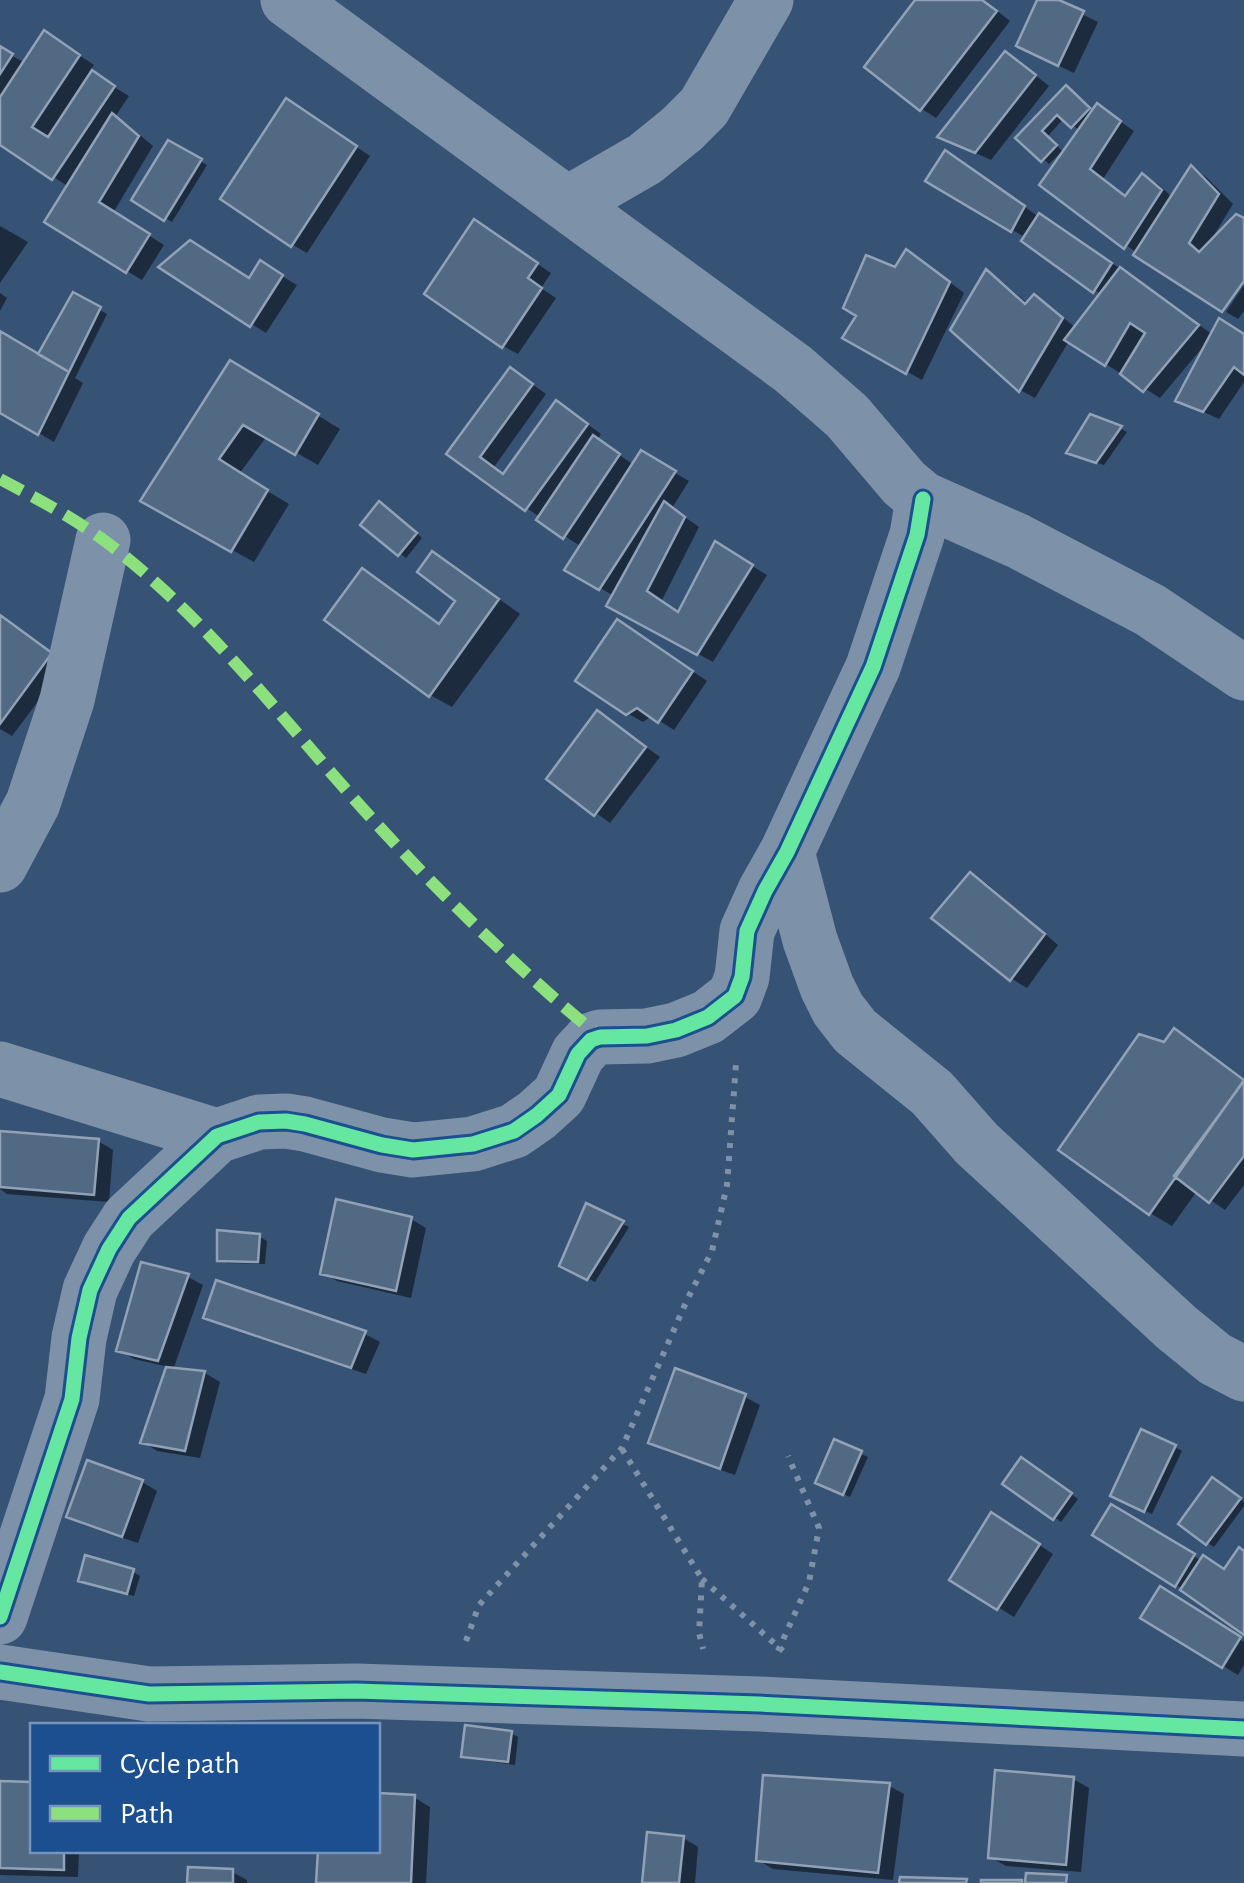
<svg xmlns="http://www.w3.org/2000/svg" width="1244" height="1883" font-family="'Alegreya Sans',sans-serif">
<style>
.shadow{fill:#0007}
.building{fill:#526984;stroke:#92a2b6;stroke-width:2.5}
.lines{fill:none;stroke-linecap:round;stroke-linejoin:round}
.path{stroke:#7d92a8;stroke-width:6;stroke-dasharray:5 8;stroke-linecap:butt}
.minor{stroke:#7d92a8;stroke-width:55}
.quiet{stroke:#8de07e;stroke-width:12;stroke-dasharray:25 12;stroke-linecap:butt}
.cycleway-casing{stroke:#1b4f8f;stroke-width:21}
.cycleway{stroke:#66e7a1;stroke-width:15}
</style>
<rect width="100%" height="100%" fill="#365274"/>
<!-- shadow -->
<path class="shadow" d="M918,0h65l27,21 -74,97 -14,-9 -55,-42z
M1039,0h14l45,22 -24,51 -40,-19z
M59,42l35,23 -5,7 40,24 -14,21 13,8 25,21 -40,67 51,32 -22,35 -15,-9 -58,-84 -69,-45v-93l25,14z
M1020,63l29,23 -58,74 -50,-23z
M1073,92l21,20 4,-6 36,25 -31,48 24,19 16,-22 15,8 15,14 18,-30 15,9 27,27 -22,36 33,-19v55l-107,-23 -95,-69 38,-53 -16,-13 -16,18 14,15 -13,13 -30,-26z
M302,110l68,46 -63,97 -14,-8z
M169,143l38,22 -35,57 -38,-23z
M961,162l78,55 96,61 78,57 31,1v46l-25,37 -41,-19 29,-58 -47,56 -91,-57 -34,57 -15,-8 -33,-118 14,9 27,23 6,-7 15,9 27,22 26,-33 -78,-54 2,-3 -98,-58z
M0,226l28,16 -28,41z
M489,231l62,42 -10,15 15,10 -38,56 -15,-8z
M922,261l42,32 -42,87 -76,-43 50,-66z
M261,264l36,21 -31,48 -104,-66 89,14z
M1244,285v26l-6,8 -12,-7z
M0,293l7,5 -7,13z
M74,296l33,18 -32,64 8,5 -29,59 -54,-32v-76l39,23z
M231,363l109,66 -22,36 -51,-29 -28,38 50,30 -35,58 -110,-61z
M525,379l21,15 -52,73 11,9 66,-64 30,22 -4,6 37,25 8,-11 47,27 -17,27 27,19 -38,75 18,12 37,-70 51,31 -54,87 -104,-57 5,-9 -46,-27 14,-22 -43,-27 2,-2 -91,-64z
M1120,428l7,4 -23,33 -28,-9z
M387,508l35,30 -16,20 -43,-34z
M455,567l65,47 -68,93 -22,-12 -68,-124 22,13 57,41 18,-24z
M0,617l66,47 -54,72 -12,-7z
M633,631l74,50 -33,49 -22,-14 -9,6 -16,-9z
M598,713l62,44 -50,66 -61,-44z
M971,875l15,8 72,62 -31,43 -15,-9 -77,-61z
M1174,1031l70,47v107l-19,25 -28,-19 -25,35 -22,-13 15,-168z
M0,1134l98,7 15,9 -4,52 -102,-8 -7,-5z
M587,1207l42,20 -34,55 -33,-17z
M411,1219l15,9 -15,70 -74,-17 -15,-9z
M260,1237l7,4 -2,23 -38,-1 -7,-4z
M188,1277l15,8 -30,85 32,3 15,9 -20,76 -43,-7 -14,-9 26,-75 -35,-8 -15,-9z
M206,1317l159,17 15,8 -14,32 -145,-49z
M676,1371l69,26 15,8 -25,70 -69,-24 -15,-9z
M835,1442l33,15 -18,40 -25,-11z
M1175,1447l7,4 -30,63 -32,-15z
M1029,1464l49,35 -17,23 -55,-39z
M142,1482l15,9 -19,52 -54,-18 -15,-9z
M1220,1484l24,18v4l-30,41 -6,-4z
M1112,1507l90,54 24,10 18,-18v79l-63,-44 -86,-53z
M1007,1524l46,30 -39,63 -62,-38z
M133,1572l7,4 -6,20 -46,-12z
M1175,1598l69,44v23l-6,10 -94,-58z
M511,1733l7,4 -3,28 -44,-6 -7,-4z
M1073,1779l16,9 -8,84 -75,-6 -16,-9z
M0,1783l32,1v66h47l-1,27 -78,-2z
M889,1786l15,8 -11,86 -120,-11 -15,-9z
M378,1796l37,2 15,9 -4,76h-107l59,-33z
M683,1838l15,9 -3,36h-51z
M232,1872l15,8v3h-57z"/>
<!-- building -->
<path class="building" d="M915,0h67l15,11 -77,100 -56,-44z
M1037,0h22l25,11 -26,55 -42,-20z
M44,30l36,25 -48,72 16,10 44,-67 23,16 -63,94 -52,-35v-48z
M0,46l13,8 -13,20z
M1005,51l31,24 -61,78 -38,-16z
M1066,85l24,23 -19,20 -14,-13 -15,16 15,14 -16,17 -26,-24z
M286,98l71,48 -66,101 -71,-48z
M1097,103l24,18 -31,48 35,27 17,-23 20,17 -38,59 -85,-64z
M112,113l27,23 -40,66 51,32 -24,39 -82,-51z
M168,140l34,19 -38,62 -33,-21z
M945,150l80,56 -14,26 -86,-51z
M1191,165l28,29 -30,49 10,9 37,-38 8,4v63l-22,31 -89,-57z
M1039,213l73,50 -19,30 -72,-52z
M474,219l64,44 -10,15 14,10 -40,60 -78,-54z
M190,240l59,38 11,-18 23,15 -33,52 -92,-60z
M906,249l44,33 -44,92 -64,-36 14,-22 -13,-8 23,-53 29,12z
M1120,267l79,58 -56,67 -23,-18 25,-41 -15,-10 -25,43 -41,-26z
M986,269l39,35 9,-10 29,24 -44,74 -69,-62z
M73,292l28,15 -32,65 -31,-18z
M1219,318l25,16v41l-10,-8 -31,45 -28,-11z
M0,331l69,41 -31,63 -38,-22z
M230,360l89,54 -24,41 -52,-30 -24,34 49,31 -37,62 -91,-51z
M510,367l23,17 -53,73 23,17 53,-74 32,24 -63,87 -79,-57z
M1090,414l32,12 -26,37 -30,-10z
M593,435l27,19 -57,85 -27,-19z
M641,450l35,21 -77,119 -35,-20z
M379,501l38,32 -19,23 -38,-31z
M664,501l21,16 -38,74 31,21 37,-71 38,24 -56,90 -91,-49z
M432,551l67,48 -70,98 -105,-77 38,-52 77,56 16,-23 -38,-29z
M0,615l52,38 -52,71z
M617,619l76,52 -35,52 -21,-15 -11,7 -51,-34z
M597,710l49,37 -52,69 -48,-37z
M970,872l75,62 -35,47 -79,-63z
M1174,1028l70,52 -95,135 -91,-65 81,-116 25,8z
M1244,1081v75l-35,47 -35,-27z
M0,1131l99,8 -5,56 -94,-8z
M336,1199l76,18 -16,74 -76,-17z
M586,1203l38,18 -37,59 -28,-14z
M217,1230l43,4 -2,28 -41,-1z
M141,1262l48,12 -31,87 -42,-10z
M216,1280l150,51 -15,37 -148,-50z
M166,1367l39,4 -20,80 -45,-8z
M675,1368l71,26 -26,75 -72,-26z
M1141,1429l35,16 -32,67 -34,-16z
M834,1439l28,12 -19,44 -28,-12z
M1021,1457l51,36 -19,27 -51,-36z
M87,1460l56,20 -21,57 -56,-20z
M1212,1477l29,21 -35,47 -28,-21z
M1111,1504l84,50 -20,33 -83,-52z
M991,1512l49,32 -43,66 -48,-30z
M1239,1547l5,4v84l-64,-45 23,-35 21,14z
M85,1555l49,14 -7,25 -49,-13z
M1160,1586l81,51 -19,31 -82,-50z
M465,1725l47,6 -4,31 -47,-5z
M995,1770l79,7 -8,88 -78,-7z
M763,1775l127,8 -12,90 -122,-12z
M0,1781l32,1v68h32v20l-64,-2z
M378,1793l37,2 -4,88h-95l2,-33h60z
M647,1832l37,4 -5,47h-37z
M188,1867l45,2v14h-46z
M1026,1873l41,2 -1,8h-41z
M900,1877l67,2 -1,4h-67z
M981,1880h41v3h-41z"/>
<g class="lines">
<!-- path -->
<path class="path" d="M622,1449l80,130 -3,54 4,16
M702,1579l81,72
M466,1641l13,-36 143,-157 65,-148 25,-49 15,-66 9,-121
M778,1651l31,-69 10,-54 -31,-72"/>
<!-- minor -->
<path class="minor" d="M288,0l505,369 54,47 57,67 19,16 95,42 132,69 94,63
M567,204l78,-45 37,-30 22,-22 62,-107
M787,852l23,88 17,47 11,22 17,22 77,62 45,51 200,184 38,31 29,15
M0,865l33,-62 34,-103 36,-160
M0,1069l217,67
M0,1617l72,-218 7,-61 11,-48 19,-41 20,-31 88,-82 42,-14 27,-1 19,3 77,21 31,5 60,-6 41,-13 23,-16 22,-20 19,-41 13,-14 9,-3 47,-1 29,-6 32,-13 27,-21 7,-19 5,-46 18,-40 22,-39 86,-185 44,-132 6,-36
M0,1672l149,22 207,-3 403,13 485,25"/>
<!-- quiet -->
<path class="quiet" d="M0,479c36,19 72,38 105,62 100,75 176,177 259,269 73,81 152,158 236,227"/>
<!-- cycleway casing -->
<g class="cycleway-casing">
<path id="cycleway" d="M0,1617l72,-218 7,-61 11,-48 19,-41 20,-31 88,-82 42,-14 27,-1 19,3 77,21 31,5 60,-6 41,-13 23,-16 22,-20 19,-41 13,-14 9,-3 47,-1 29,-6 32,-13 27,-21 7,-19 5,-46 18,-40 22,-39 86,-185 44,-132 6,-36
M0,1672l149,22 207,-3 403,13 485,25"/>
</g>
<!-- cycleway -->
<use href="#cycleway" class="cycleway"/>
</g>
<!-- legend -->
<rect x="30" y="1723" width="350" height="130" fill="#1b4f8f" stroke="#7695bc" stroke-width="2.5"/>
<rect x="50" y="1756" width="50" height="15" fill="#66e7a1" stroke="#7695bc" stroke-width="2.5"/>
<text x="120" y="1773" font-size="30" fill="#ffffff">Cycle path</text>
<rect x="50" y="1806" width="50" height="15" fill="#8de07e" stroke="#7695bc" stroke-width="2.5"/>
<text x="120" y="1823" font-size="30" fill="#ffffff">Path</text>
</svg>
